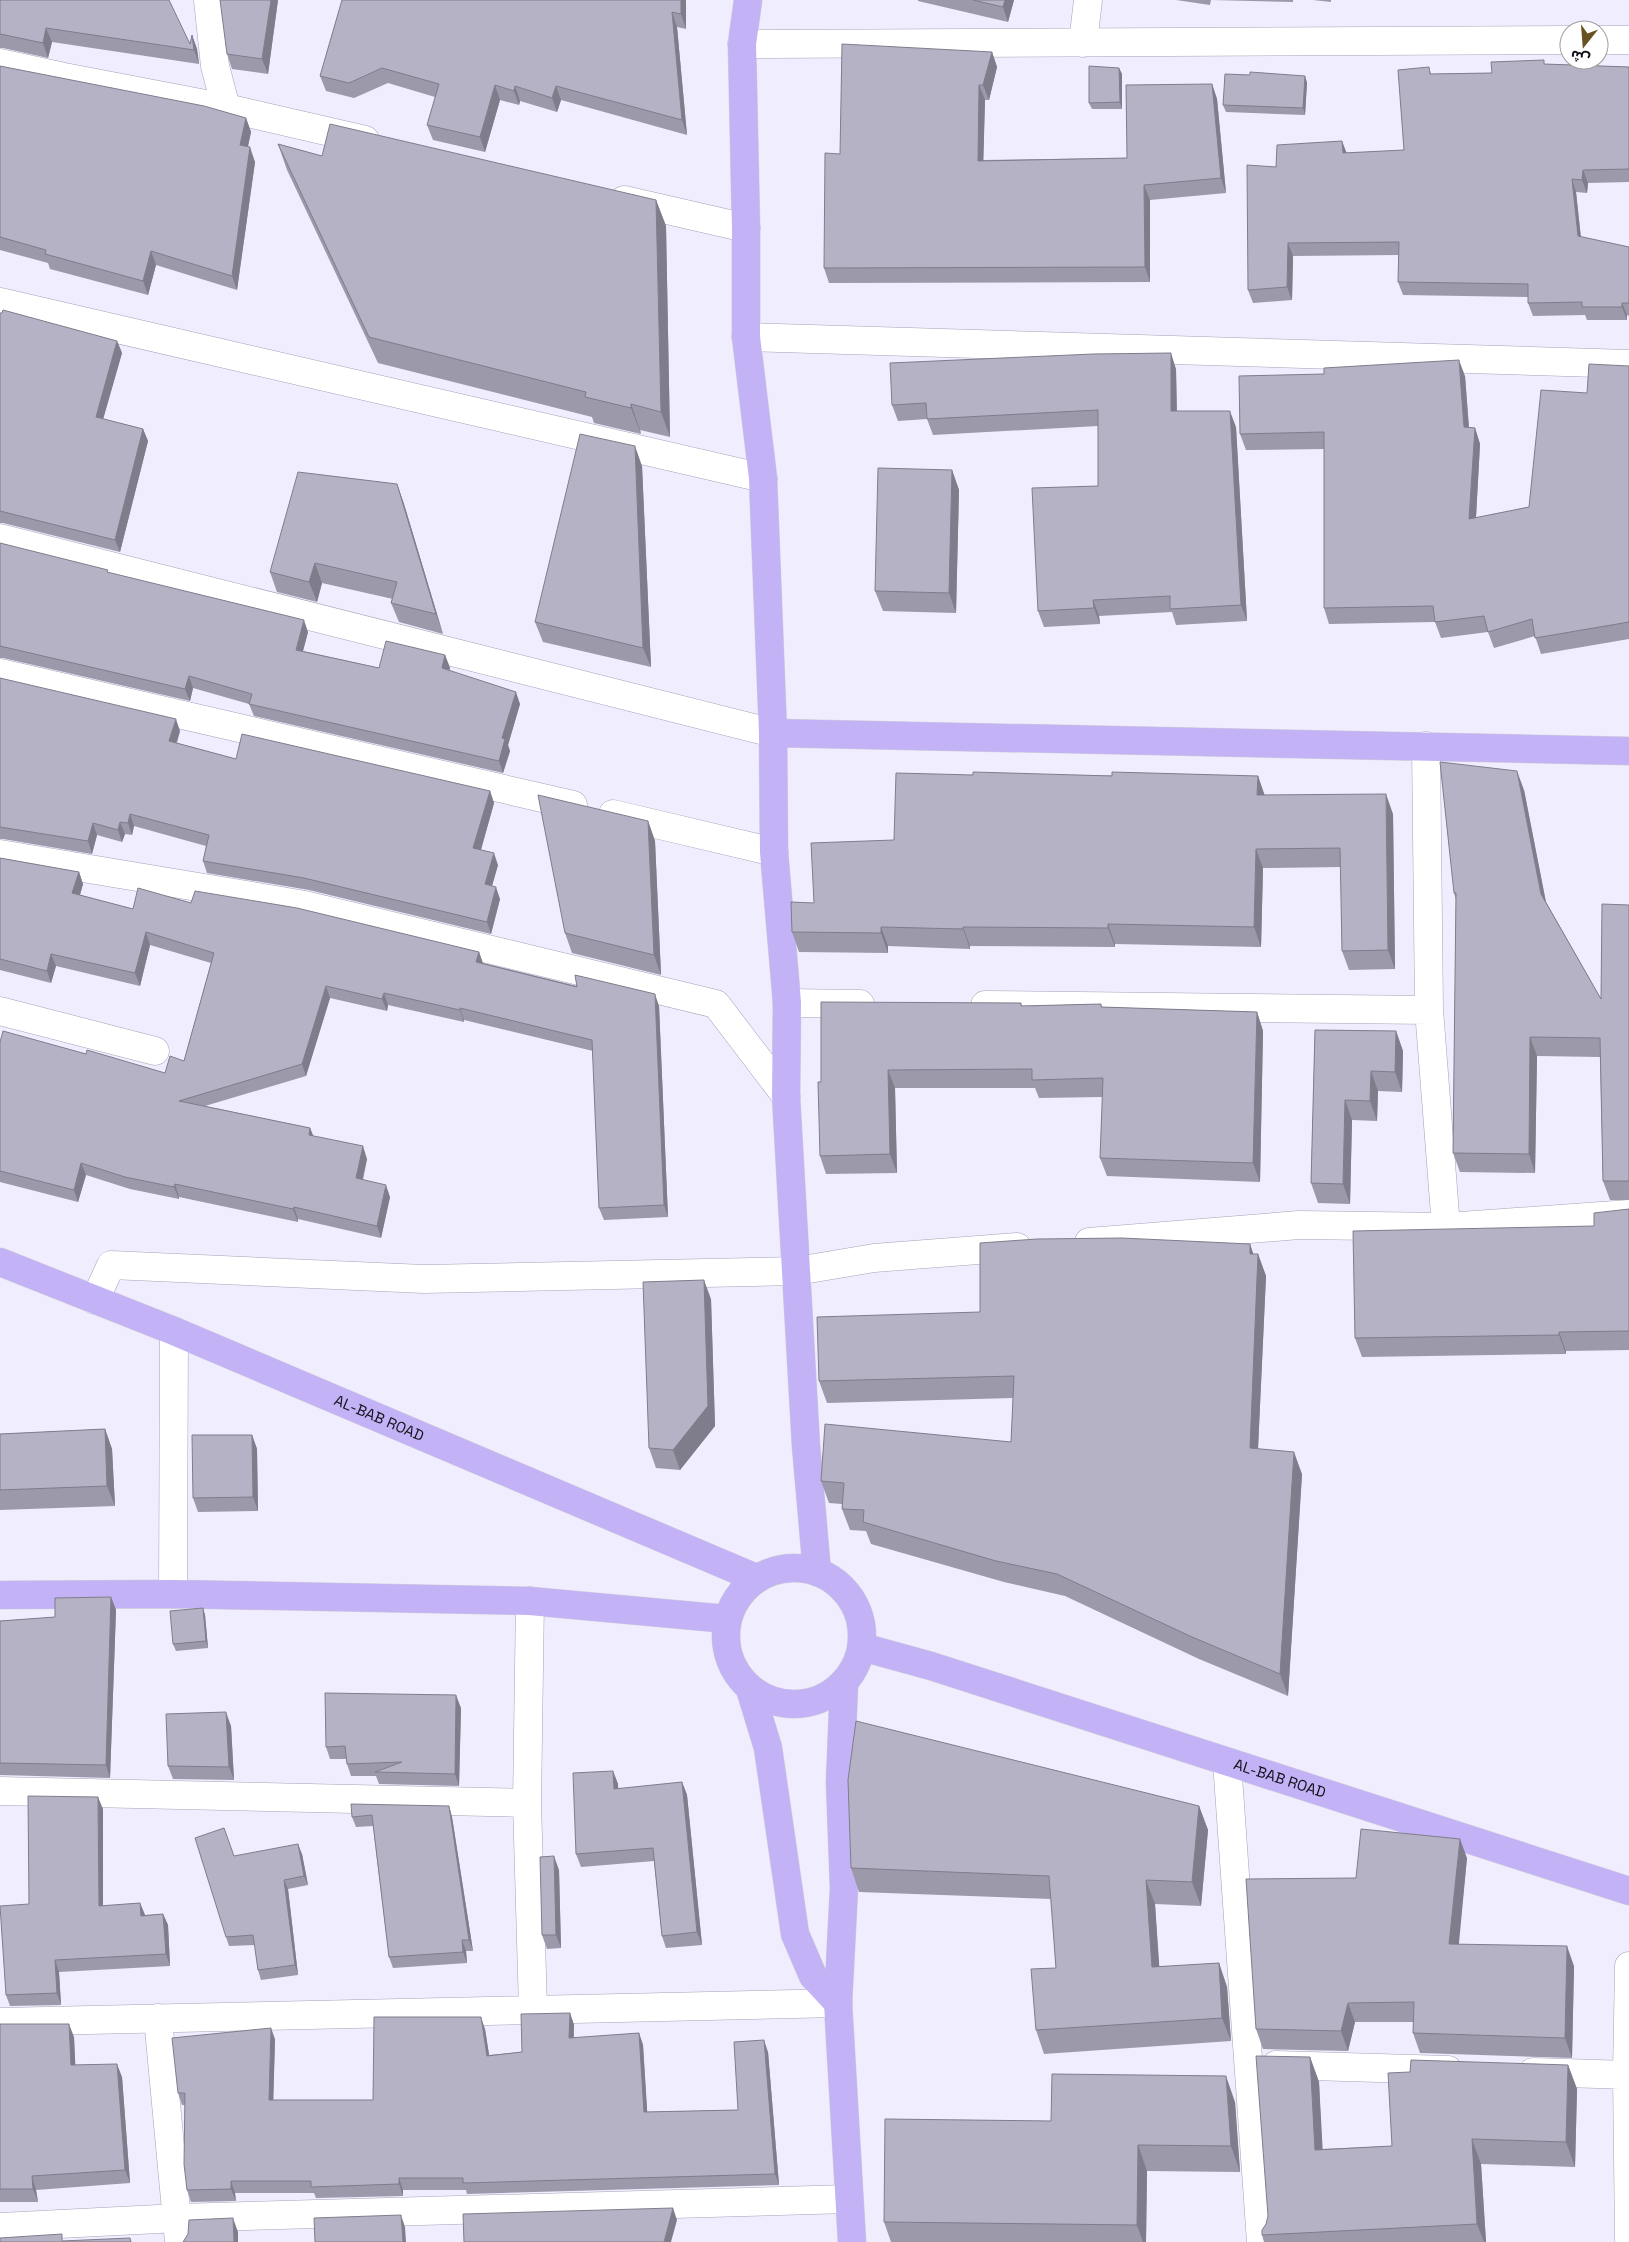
<svg xmlns="http://www.w3.org/2000/svg" width="1629" height="2242" font-family="'Space Grotesk','Noto Sans Arabic',sans-serif">
<style>
.lines{fill:none;stroke-linecap:round;stroke-linejoin:round}
.minor-casing{stroke:#a6a2b7;stroke-width:29}
.major-casing{stroke:#d4d4d5;stroke-width:29}
.minor{stroke:#fff;stroke-width:28}
.major{stroke:#c4b2f6;stroke-width:28}
.wall{fill:#9c99aa}
.shaded-wall{fill:#7f7d8b}
.building{fill:#b5b2c6;stroke:#7f7d8b}
.labels{text-anchor:middle;stroke-width:4.5;stroke-linejoin:round;paint-order:stroke}
.street-label{font-size:15px;fill:#111017;stroke:#fff}
</style>
<rect width="100%" height="100%" fill="#f0edff"/>
<g class="lines">
<!-- minor casing -->
<g class="minor-casing">
<path id="minor" d="M208,0l7,66 11,42
M1599,40h30
M1083,43l5,-43
M742,44l827,-4
M0,63l64,14 162,31 139,32
M624,200l122,28
M0,302l763,176
M746,337l883,27
M0,538l773,195
M0,673l573,132
M1426,746l3,264 17,217
M613,814l161,38
M0,854l305,51 411,99 70,92
M787,1003l73,1
M985,1005l444,5
M0,1011l155,40
M1089,1242l210,-17 147,2 183,-13
M95,1300l16,-35 313,14 373,-8 77,-13 143,-11
M173,1594l1,-263
M530,1601l-3,202 6,206
M1227,1762l34,480
M0,1791l527,12
M1629,1966l-2,109 2,164
M158,2018l21,224
M0,2022l838,-19
M1276,2065l172,5
M1533,2072l96,3
M0,2227l178,-9 671,-19"/>
</g>
<!-- major casing -->
<g class="major-casing">
<g id="major">
<path d="M748,0l-6,44 4,184v109l17,141 10,255 1,119 13,151 -1,93 20,350 11,126"/>
<path d="M773,733l856,18"/>
<path id="s1" d="M0,1262l174,69 582,247"/>
<circle cx="794" cy="1636" r="68"/>
<path d="M0,1595l173,-1 357,7 197,18"/>
<path id="s2" d="M862,1647l69,19 698,225"/>
<path d="M844,1685l-4,97 4,106 -6,115 14,239"/>
<path d="M750,1689l18,59 27,186 18,42 25,27"/>
</g>
</g>
<!-- minor -->
<use href="#minor" class="minor"/>
<!-- major -->
<use href="#major" class="major"/>
</g>
<!-- wall -->
<path class="wall" d="M0,0l190,44 2,-9 5,14 2,15 -147,-22 -4,16 -45,-10h-3z
M278,0l-10,74 -36,-5 -5,-15z
M342,0h344v29l-9,-2 10,108 -126,-35 -4,12 -37,-11 -1,4 -19,-5 -15,52 -52,-12 -6,-15 8,-28 -47,-14 -34,15 -28,-7 -6,-15z
M918,0h96l-6,22 -90,-21z
M1176,0h35l-1,5z
M1211,0h82v2z
M1313,0h18v2z
M992,52l5,15 -8,33h-4l-2,60 144,-2 85,-74 5,15 9,94 -76,7v82l-321,1 -5,-15 16,-114z
M1546,64l83,3v115l-41,1 -1,10 -11,-1 5,45 48,10v69l-2,-1v5h-40l-2,-5 -52,1 -5,-13v-6l-125,-2 -5,-13v-27l-105,1 -1,44 -39,3 -5,-13 28,-123 66,-26 4,12 58,-3 25,-83 2,7 61,-1z
M0,66l246,52 5,14 -3,15 7,15 -18,128 -81,-25 -8,30 -98,-26 -2,-6 -48,-13z
M1119,68l3,6v35h-30l-3,-6z
M1305,76l2,7 -2,32 -79,-3 -3,-7z
M278,144l44,12 334,44 10,26 4,211 -30,-7 1,4 -47,-11 -2,-6 -214,-54 -91,-193z
M0,313l117,28 5,12 -19,66 40,10 5,12 -28,111 -117,-29h-3z
M1629,366v273l-88,15 -6,-18 -41,12 -6,-16 -47,6 -6,-16 -106,2 -5,-16v-159l-78,1 -6,-16 225,-58 4,51 6,1 5,16 -4,74 53,-11 58,-114z
M1176,369l1,42 59,16 11,194 -71,4 -4,-13 -73,4 1,8 -56,3 -6,-16 60,-125v-60l-165,9 -6,-16 -29,2 -6,-16z
M642,466l9,201 -108,-25 -8,-20z
M952,470l7,20 -3,123 -73,-2 -8,-20z
M397,484l7,20 39,130 -44,-12 -8,-19 2,-4 -71,-16 -5,19 -40,-10 -7,-20z
M0,543l109,30 199,59 -5,19 76,17 66,-13 5,13 -1,2 71,34 -12,41 2,6 -7,22 -249,-57 -5,-12 -56,-16 -3,13 -187,-43h-3z
M0,678l180,53 -3,12 59,16 254,32 4,12 -13,47 17,15 -6,21 8,13 -9,35 -182,-44 -102,-17 -4,-12 3,-15 -72,-20 -2,9 -7,-1 -3,8 -25,-7 -5,19 -89,-15h-3z
M973,775l285,1 6,19 129,19 2,155 -46,1 -7,-19 -1,-84 -78,1 -2,79 -146,-3v3l-145,-1v3l-82,-3v7l-89,-1 -7,-20 22,-29 80,-63z
M1524,790l22,112 55,97 28,-94v295h-19l-7,-19 -3,-124 -63,-1 -2,117 -75,-1 -7,-19 3,-253 -2,-7z
M648,821l7,20 6,134 -89,-22 -7,-20z
M0,858l79,14 4,12 -3,11 53,14 58,-6 288,49 4,11 176,43 9,211 -64,3 -5,-12 -6,-157 -129,-31v2l-76,-17 -1,6 -57,-13 -24,78 -101,30 105,22 3,8 54,23 -4,21 27,17 -9,41 -83,-19v3l-119,-25v2l-49,-10 -44,-14 -8,27 -78,-20v-140l86,12 79,19 19,-12 27,-98 -61,-18 -10,41 -84,-20 -5,17 -51,-13z
M1021,1003l1,3 79,-2 1,3 155,5 6,19 -3,151 -153,-6 -7,-18 3,-61 -64,1 -4,-10h-140l2,85 -71,1 -6,-18 1,-74z
M1315,1030l81,1 7,20 -1,41 -24,-1 -1,30 -25,-1 -2,84 -32,-1 -7,-20z
M1629,1209v141l-63,1v3l-204,3 -7,-19 239,-112z
M1250,1244l3,10h5l8,22 -8,173 44,25 -14,222 -89,-37 -134,-63 -61,-14 -133,-38 -5,-13 -16,-1 -8,-21v-5l-13,-1 -8,-22 190,-39 2,-44 -186,5 -8,-22 161,-69z
M711,1299l4,127 -35,44 -24,-2 -7,-20z
M105,1429l7,20 3,57 -115,4v-76z
M252,1435l5,14 1,62 -60,1 -5,-14z
M111,1597l5,13 -6,168 -110,-3v-154l55,-4z
M203,1608l2,7 3,33 -32,3 -3,-7z
M461,1708l-2,78 -80,-2 -3,-8h-25l-4,-12 -1,-5h-16l-4,-12z
M231,1726l3,54 -61,-1 -5,-13z
M613,1771l5,13v5l64,-7 5,13 15,150 -36,3 -4,-12 -8,-75 -73,6 -5,-13z
M449,1806l3,11 21,134h-7l1,12 -74,5 -4,-11 -16,-131 -17,1 -4,-10z
M1199,1806l9,24 -7,76 -46,-2 4,63 60,-4 8,24 4,54 -187,13 -8,-24 20,-62 -5,-69 -192,-7 -8,-24z
M103,1809v97l37,-3 5,12 18,-1 5,11 2,41 -111,6 2,33 -51,1 -4,-11 23,-91z
M302,1854l6,31 -20,4 10,86 -37,5 -3,-10 -3,-25 -26,1 -3,-9 8,-81z
M1467,1858l-9,86 116,22 -2,92 -152,-5 -7,-20v-11h-58l-7,29 -85,-2 -7,-20 100,-151z
M559,1870l2,78 -14,1 -5,-14z
M570,2013l4,12v13l65,-5 4,12 4,67 91,-2 30,-58 11,133 -312,9 -1,-4h-63v6l-87,2 -2,-5h-79l1,8 -45,1 -4,-12 -2,-85h-3l-4,-12 97,-54 -2,61h100l112,-71 4,26 33,-3z
M0,2024l74,13 1,28 47,12 8,106 -94,7 2,12h-38z
M1310,2057l9,25 3,67 70,-3 176,-81 9,24 -2,78 -94,-3 5,78h-222l-2,-7 4,-11z
M1235,2102l5,70 -93,-1 -1,71h-255l-7,-20 167,-101z"/>
<!-- shaded-wall -->
<path class="shaded-wall" d="M271,0h7l-10,74 -6,-15z
M681,0h5v29l-5,-15z
M1005,0h9l-6,22 -5,-15z
M672,12l5,15 10,108 -5,-15z
M46,28l6,14 -4,16 -5,-15z
M192,35l5,14 2,15 -5,-14z
M992,52l5,15 -8,33 -6,-15z
M1119,68l3,6v35l-2,-7z
M1305,76l2,7 -2,32 -2,-7z
M1212,84l5,15 9,94 -5,-15z
M495,85l5,15 -15,52 -5,-15z
M979,85l6,15 -2,76 -5,-15z
M515,86l5,15 -1,4 -5,-14z
M556,86l5,14 -4,12 -5,-14z
M246,118l5,14 -6,27 -5,-14z
M1342,141l5,13 -4,-1z
M250,147l5,15 -18,128 -5,-14z
M1583,170l5,13 -1,10 -5,-13z
M1572,179l4,13 6,57 -4,-13z
M1144,185l6,15v82l-5,-15z
M656,200l10,26 4,211 -9,-25z
M1288,243l5,13 -1,44 -5,-13z
M151,251l5,14 -8,30 -5,-14z
M1622,303l5,12v5l-5,-13z
M117,341l5,12 -22,77 -4,-13z
M1171,353l5,16 1,57 -6,-15z
M1459,360l6,16 5,67 -6,-16z
M631,404l9,26 1,4 -10,-26z
M1230,411l6,16 11,194 -6,-16z
M1475,428l5,16 -5,91 -6,-16z
M143,429l5,12 -28,111 -5,-12z
M635,446l7,20 9,201 -8,-19z
M952,470l7,20 -3,123 -7,-20z
M397,484l7,20 39,130 -7,-20z
M315,563l7,20 -5,19 -8,-20z
M1093,600l6,16 1,8 -6,-16z
M304,620l4,12 -8,30 -4,-12z
M445,655l5,13 -4,12 -4,-12z
M189,676l4,12 -3,13 -5,-12z
M516,692l4,12 -12,41 2,6 -7,22 -4,-12 3,-23z
M176,719l4,12 -7,22 -4,-12z
M1517,771l7,19 24,123 -7,-19z
M1258,776l7,20 -8,-1z
M490,791l4,12 -16,57 -5,-12z
M1386,794l7,20 2,155 -7,-19z
M130,814l4,12 -2,9 -4,-12z
M648,821l7,20 6,134 -7,-20z
M120,822l5,12 -3,8 -4,-12z
M93,823l4,12 -5,19 -4,-13z
M1256,849l7,19 -2,79 -7,-20z
M494,853l4,12 -9,31 -4,-12z
M79,872l4,12 -6,21 -5,-12z
M496,887l4,12 -9,35 -4,-12z
M1108,924l7,20v3l-7,-19z
M881,927l7,19v7l-7,-20z
M963,927l7,19v3l-7,-20z
M146,932l4,13 -10,41 -5,-13z
M479,952l4,12 -7,-2z
M51,954l5,12 -5,17 -4,-12z
M326,986l4,12 -24,78 -4,-12z
M384,993l4,12 -1,6 -5,-12z
M655,994l4,12 9,211 -4,-12z
M460,1008l4,12v2l-4,-12z
M1257,1012l6,19 -3,151 -7,-19z
M1396,1031l7,20 -1,41 -7,-20z
M1530,1037l7,19 -2,117 -6,-19z
M888,1070l7,18 2,85 -7,-19z
M1371,1071l7,20 -1,30 -7,-20z
M1345,1100l7,20 -2,84 -7,-20z
M310,1128l5,12 -6,-5z
M363,1146l4,13 -7,31 -4,-12z
M81,1163l5,12 -8,27 -4,-12z
M175,1184l4,13v2l-5,-12z
M386,1185l4,12 -9,41 -4,-12z
M294,1207l4,12v3l-5,-13z
M1250,1244l7,21 1,-11 8,22 -9,194 -7,-22z
M704,1280l7,19 4,127 -35,44 -7,-20z
M1559,1332l7,19v3l-7,-19z
M105,1429l7,20 3,57 -8,-20z
M252,1435l5,14 1,62 -5,-14z
M1294,1452l8,22 -14,222 -8,-22z
M111,1597l5,13 -6,168 -4,-13z
M203,1608l2,7 3,33 -2,-7z
M456,1695l5,13 -2,78 -4,-12z
M226,1712l5,14 3,54 -5,-13z
M613,1771l5,13 1,18 -5,-13z
M682,1782l5,13 15,150 -5,-13z
M98,1797l5,12v109l-4,-12z
M449,1806l3,11 21,134 -4,-11z
M1199,1806l9,24 -7,76 -9,-24z
M1460,1839l7,19 -10,106 -8,-20z
M298,1844l4,10 6,31 -4,-9z
M554,1856l5,14 2,78 -5,-13z
M284,1880l4,9 10,86 -3,-10z
M1146,1880l9,24 6,87 -9,-24z
M140,1903l5,12v12l-4,-11z
M163,1914l5,11 2,41 -4,-12z
M462,1940l4,11 1,12 -4,-11z
M1567,1946l7,20 -2,92 -7,-20z
M55,1960l4,12 2,33 -4,-12z
M1219,1963l8,24 4,54 -9,-23z
M1348,2003l7,19 -7,29 -7,-20z
M570,2013l4,12 -1,25 -4,-12z
M481,2017l4,12 6,38 -4,-11z
M69,2024l5,13 2,41 -5,-13z
M271,2028l4,11 -2,73 -4,-12z
M639,2033l4,12 5,79 -4,-12z
M764,2040l4,12 11,133 -4,-11z
M1310,2057l9,25 5,92 -9,-24z
M117,2064l5,13 8,106 -5,-13z
M1568,2065l9,24 -2,78 -9,-25z
M1226,2076l9,26 5,70 -9,-26z
M1472,2139l9,25 5,78h-2l-7,-18z
M1138,2145l9,26 -1,71h-3l-6,-17z
M32,2176l4,14 2,12 -5,-13z
M399,2178l4,12v6l-4,-12z
M231,2181l4,12 1,8 -5,-12z
M673,2208l4,12 -6,22h-7z
M401,2215l4,12 1,15h-3z
M233,2218l5,14v10h-4z"/>
<!-- building -->
<path class="building" d="M0,0h169l21,44 2,-9 2,15 -148,-22 -3,15 -43,-9z
M220,0h51l-9,59 -35,-5z
M342,0h339v14l-9,-2 10,108 -126,-34 -4,12 -37,-12 -1,5 -19,-6 -15,52 -53,-12 12,-41 -57,-16 -33,15 -29,-7z
M973,0h32l-2,7z
M842,44l150,8 -9,33h-4l-1,76 149,-3 -1,-73 86,-1 9,94 -77,7 1,82 -321,1 1,-115 15,1z
M1544,60v4l85,3v102l-46,1 -1,10 -10,-1 6,57 51,11v56h-7v4h-40v-5l-54,1v-19l-130,-2 1,-40 -111,1 -1,44 -39,3 -1,-125 29,2 1,-22 65,-4 1,12 61,-3 -6,-80 31,-3 1,7 62,-1 -1,-11z
M0,66l204,40 42,12 -6,27 10,2 -18,129 -81,-25 -8,30 -98,-27 1,-4 -46,-13z
M1089,66l30,2 1,34 -31,1z
M1250,72l55,4 -2,32 -80,-3 2,-31 25,1z
M330,124l326,76 5,212 -30,-8v4l-46,-11 1,-5 -217,-55 -91,-193 44,12z
M3,310l114,31 -21,76 47,12 -28,111 -115,-29v-198h2z
M1171,353v58h59l11,194 -71,4v-13l-77,4 1,8 -56,3 -6,-123 66,-2v-76l-171,9 -1,-16 -34,2 -2,-42 203,-9z
M1459,360l5,67 11,1 -6,91 60,-12 12,-117 46,3 2,-29 40,2v256l-94,16 -3,-19 -44,13 -4,-16 -49,6 -2,-16 -109,2v-176l-84,2 -1,-58 85,-2v-6z
M580,434l55,12 8,202 -108,-26z
M878,468l74,2 -3,123 -74,-2z
M298,472l99,12 39,130 -45,-11 6,-21 -82,-19 -6,19 -39,-10z
M0,543l108,27 -1,2 197,48 -8,30 83,18 7,-27 59,14 -3,13 74,24 -14,46 3,1 -6,22 -250,-57 3,-10 -63,-18 -4,13 -185,-43z
M0,678l176,41 -7,22 67,18 6,-25 248,57 -17,57 21,5 -9,31 11,3 -9,35 -183,-44 -101,-17 6,-26 -79,-21 -2,9 -8,-1 -2,8 -25,-7 -5,18 -88,-14z
M1440,762l77,9 24,123 60,105 1,-95 27,1v276h-26l-3,-143 -70,-1 -1,117 -76,-1 3,-260h-2z
M973,772l139,4v-4l146,4 -1,19 129,-1 2,156 -46,1 -2,-103 -84,1 -2,78 -146,-3v4l-145,-1v2l-82,-2v6l-89,-1 -1,-30 23,1 -3,-60 83,-3 2,-67 77,2z
M538,795l110,26 6,134 -89,-22z
M0,858l79,14 -7,21 61,16 5,-21 53,15 4,-12 102,17 182,44 -3,10 101,25 -2,-12 80,19 9,211 -65,3 -7,-168 -132,-32v2l-76,-17 -2,6 -56,-13 -24,78 -123,37 131,27 -1,7 54,11 -7,32 30,7 -9,41 -83,-19 -1,2 -118,-25 -1,3 -49,-10 -44,-14 -7,27 -74,-19v-129l3,-11 83,23 1,-4 78,23 5,-17 14,5 30,-108 -68,-21 -11,41 -84,-19 -4,17 -47,-12z
M821,1002l200,1v3l80,-2v3l156,5 -4,151 -153,-5 3,-80 -71,2v-11l-144,1 2,84 -70,2 -2,-74h3z
M1315,1030l81,1 -1,41 -24,-1 -1,30 -25,-1 -2,84 -32,-1z
M1629,1209v122l-70,1v3l-204,3 -2,-107 241,-5v-13z
M1122,1238l128,6v10h8l-8,194 44,4 -14,222 -88,-37 -135,-63 -61,-13 -133,-39 1,-12 -22,-1 2,-26 -23,-2 4,-57 186,18 3,-66 -195,5 -2,-64 163,-5v-69l57,-4z
M704,1280l4,126 -35,44 -24,-2 -6,-166z
M105,1429l2,57 -107,4v-56z
M192,1435h60l1,62 -60,1z
M111,1597l-5,168 -106,-2v-142l55,-4v-19z
M203,1608l3,33 -33,3 -3,-33z
M325,1693l131,2 -1,79 -80,-2 27,-10 -55,2 -2,-18 -19,1z
M226,1712l3,55 -61,-1 -2,-52z
M856,1721l343,85 -7,76 -46,-2 6,87 67,-4 3,55 -186,12 -5,-61 25,-1 -7,-92 -198,-8 -3,-88z
M613,1771l1,18 68,-7 15,150 -35,4 -9,-88 -77,6 -3,-81z
M28,1796l70,1 1,109 41,-3 1,13 22,-2 3,40 -111,6 2,33 -51,2 -6,-89 29,-2z
M351,1804l98,2 20,134h-7l1,12 -74,5 -17,-142 -20,2z
M224,1828l10,28 64,-12 6,32 -20,4 11,85 -37,5 -5,-35 -27,2 -31,-99z
M1361,1829l99,10 -11,105 118,2 -2,92 -152,-5 1,-31 -66,1 -7,28 -85,-2 -10,-150 110,-1z
M554,1856l2,79h-14l-2,-78z
M570,2013l-1,25 70,-5 5,79 94,-2 -4,-68 30,-2 11,134 -312,9v-5h-64v6l-88,3v-6h-80v8l-44,1 -3,-26 1,-71h-7l-6,-55 99,-10 -2,72h104l1,-83h107l6,39 35,-4 -1,-38z
M0,2024h69l2,41 46,-1 8,106 -93,6 1,13h-33z
M1256,2056l54,1 5,93 77,-4 -4,-73 22,-1 1,-12 157,5 -2,77 -94,-3 5,85 -215,11v-5l4,-6 2,-8z
M1052,2074l174,2 5,70 -93,-1 -1,80 -253,-3 1,-103 166,2z
M673,2208l-9,34h-200l-1,-28z
M401,2215l2,27h-88l-1,-24z
M233,2218l1,24h-51l5,-8 1,-14z
M62,2234v7l68,-3 1,4h-131v-4z"/>
<g class="labels">
<!-- street labels -->
<g class="street-label">
<text dy="5" stroke="none"><textPath href="#s1" startOffset="410">AL-BAB ROAD</textPath></text>
<text dy="5" stroke="none"><textPath href="#s2" startOffset="438">AL-BAB ROAD</textPath></text>
</g>
</g>
<!-- north arrow -->
<g transform="translate(1584 45) rotate(197)"><circle r="24" fill="#ffffff" stroke="#a09fa2"/>
<path d="M0-4L9 19L0 12L-9 19Z" fill="#695221"/>
<text y="-8" font-size="14" font-weight="bold" text-anchor="middle" fill="#111017">ش</text>
</g>
</svg>
